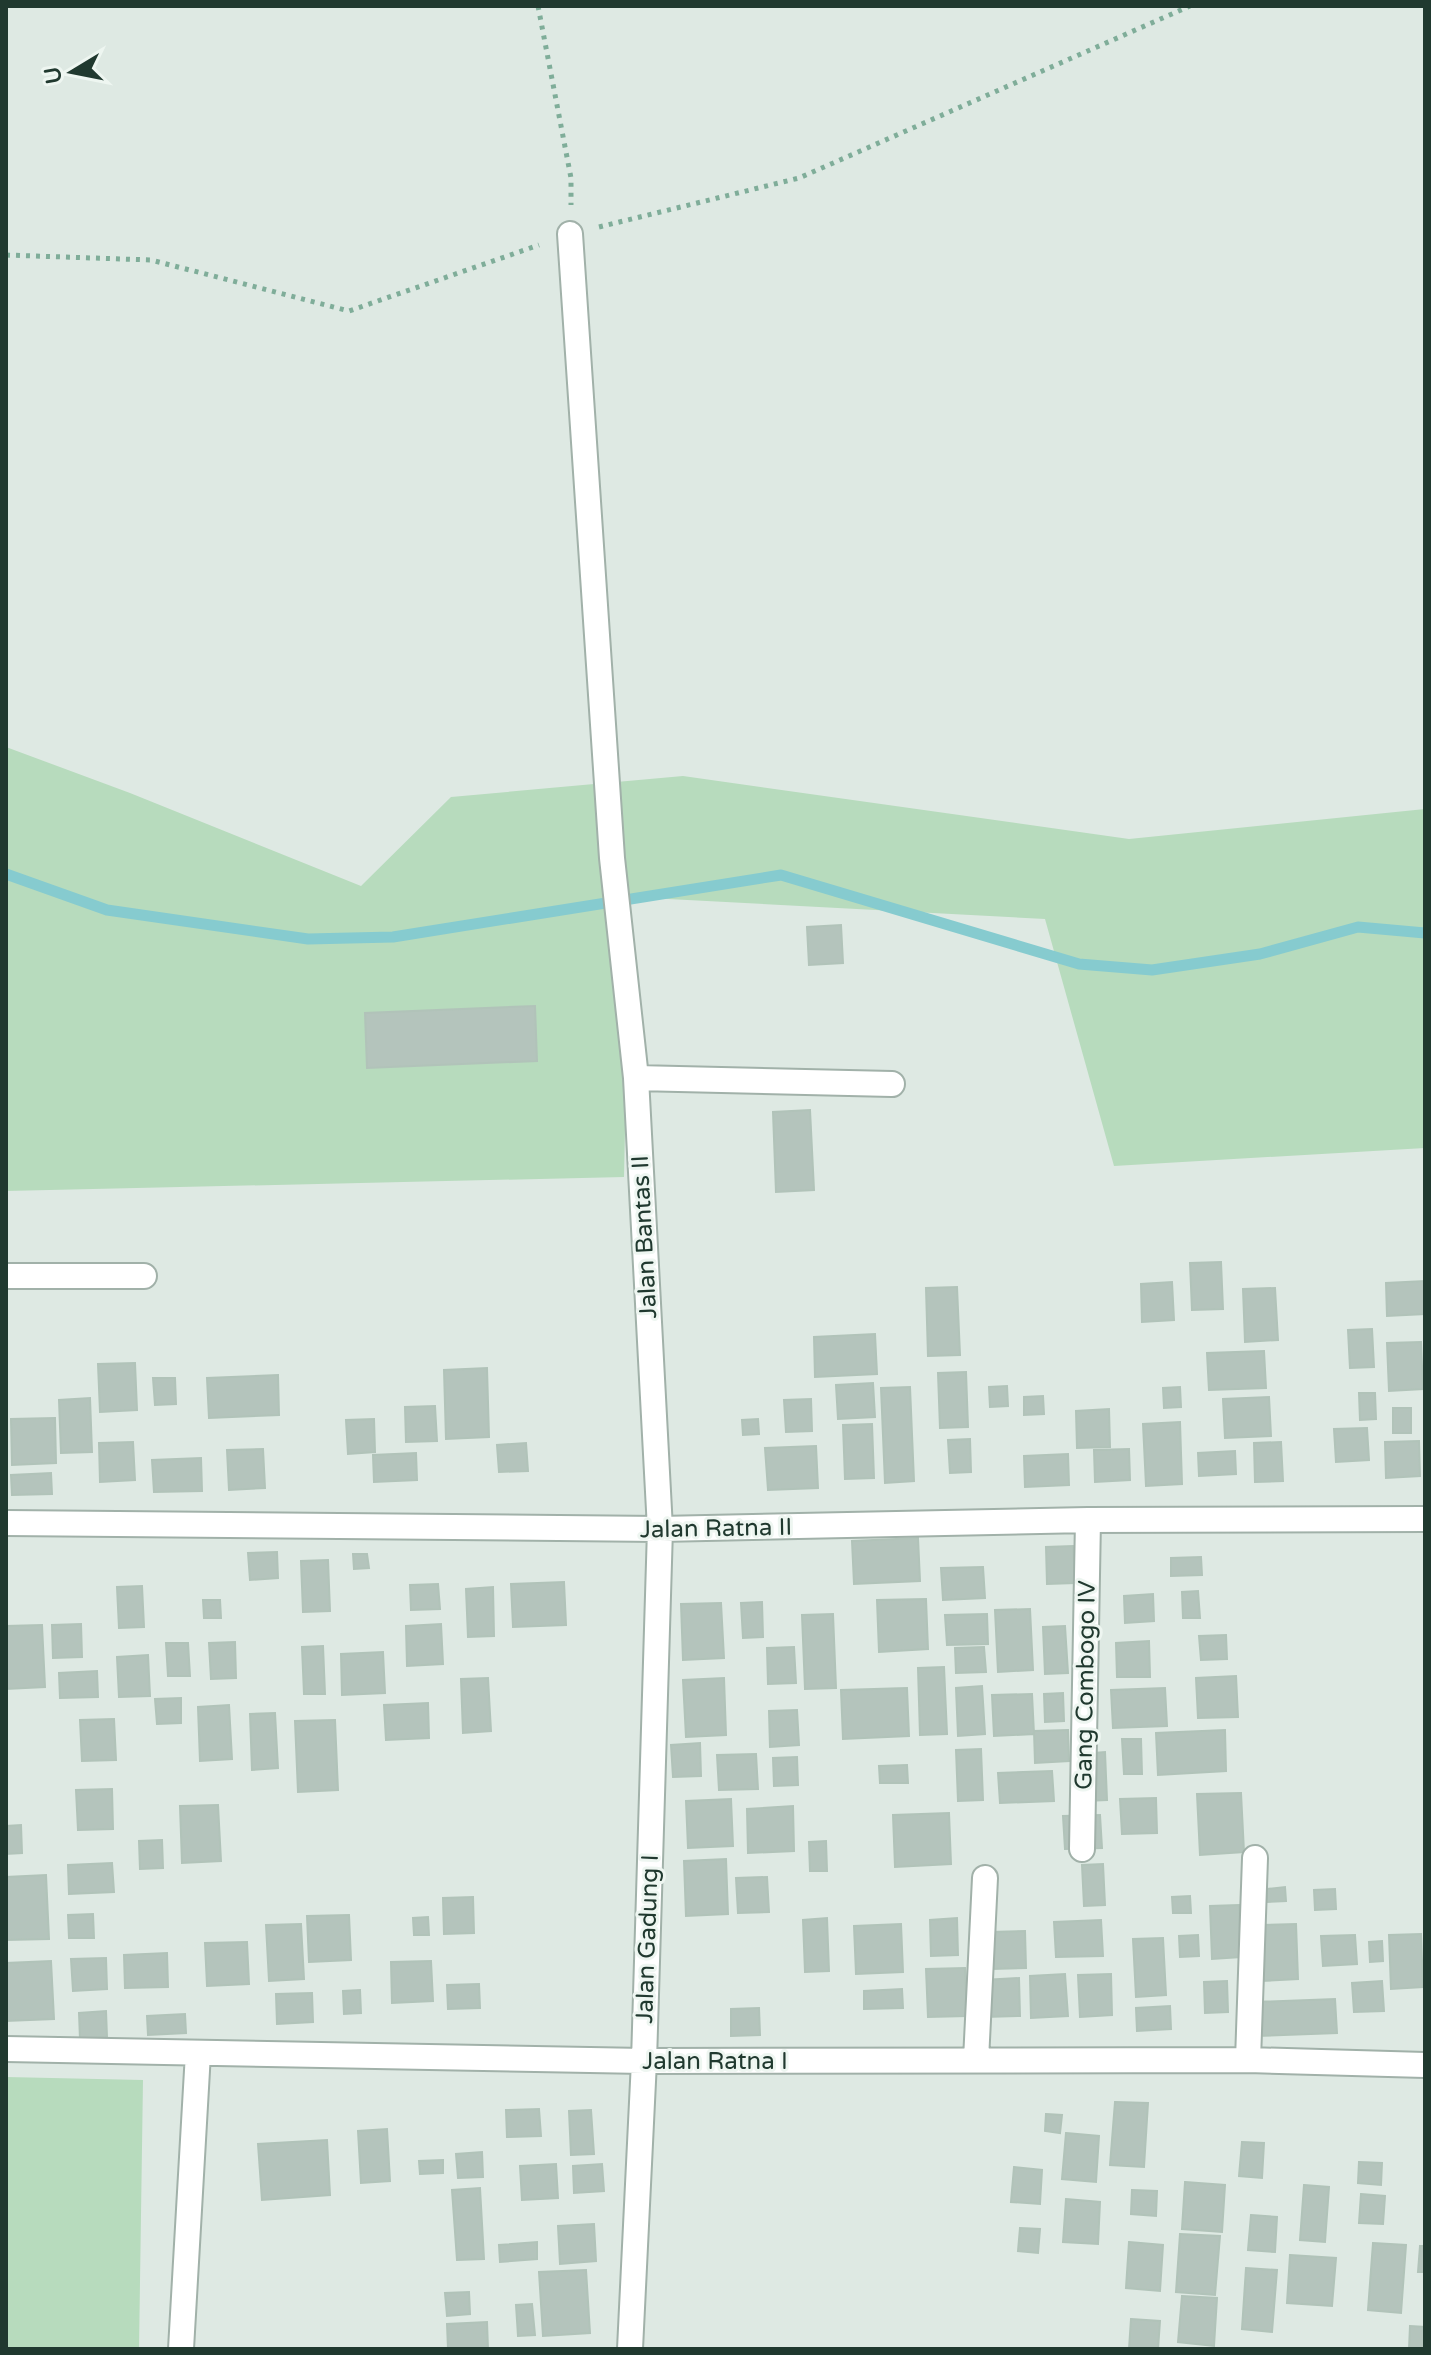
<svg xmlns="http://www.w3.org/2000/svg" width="1431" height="2355" font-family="'Varela Round',sans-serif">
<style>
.green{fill:#b7dbbd}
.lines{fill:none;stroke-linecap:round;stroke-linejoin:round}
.stream{stroke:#86cbcf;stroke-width:11}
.building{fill:#b4c4bc;stroke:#b1c3b9;stroke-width:2}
.minor-casing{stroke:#a1b1a9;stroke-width:28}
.path{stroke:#7fad99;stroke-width:5;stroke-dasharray:4 6;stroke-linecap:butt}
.minor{stroke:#fff;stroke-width:24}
.labels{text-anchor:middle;stroke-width:6;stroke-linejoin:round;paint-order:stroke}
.street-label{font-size:24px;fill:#20392f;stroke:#eef6f1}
</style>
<rect width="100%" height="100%" fill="#dee9e3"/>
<!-- green -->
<path class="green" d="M6,747l124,46 231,93 90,-89 232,-21 446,63 296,-30v339l-311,18 -69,-247 -415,-22 -6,280 -618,14z
M6,2077l137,3 -4,269h-133z"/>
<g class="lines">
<!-- stream -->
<path class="stream" d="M6,874l101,36 201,29 85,-2 388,-62 298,89 73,6 108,-16 98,-27 67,6"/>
</g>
<!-- building -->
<path class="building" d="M841,925l2,38 -34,2 -2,-38z
M535,1006l2,55 -170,7 -2,-55z
M810,1110l4,80 -38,2 -3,-80z
M1221,1262l2,47 -31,1 -2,-47z
M1425,1281v33l-38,2 -1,-33z
M1172,1282l2,38 -32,2 -1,-38z
M957,1287l3,68 -32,1 -2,-68z
M1275,1288l3,52 -33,2 -2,-53z
M1372,1329l2,38 -24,1 -2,-38z
M875,1334l2,40 -62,3 -1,-40z
M1421,1342l2,47 -34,2 -2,-48z
M1264,1351l2,37 -57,2 -2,-37z
M135,1363l2,47 -37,2 -2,-48z
M487,1368l2,69 -43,2 -2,-69z
M966,1372l2,55 -28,1 -2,-55z
M278,1375l1,40 -70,3 -2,-40z
M153,1378h22l1,26 -21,1z
M873,1383l2,34 -37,2 -2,-34z
M1007,1386l1,20 -18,1 -1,-20z
M910,1387l4,94 -29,2 -4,-95z
M1180,1387l1,20 -17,1 -1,-20z
M1359,1393h16l1,26 -16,1z
M1043,1396l1,18 -20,1v-18z
M1269,1397l2,39 -46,2 -2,-39z
M90,1398l2,54 -31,1 -2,-53z
M811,1399l1,32 -26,1 -2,-32z
M435,1406l2,35 -31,1 -1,-35z
M1393,1408h18v25h-18z
M1109,1409l1,38 -33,1 -1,-37z
M55,1418l1,45 -44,2 -1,-46z
M374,1419l1,33 -27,2 -2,-34z
M758,1419l1,15 -16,1 -1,-15z
M1180,1422l2,62 -36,2 -3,-62z
M872,1424l2,54 -29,1 -2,-54z
M1367,1428l2,32 -33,2 -2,-33z
M970,1439l1,33 -21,1 -2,-33z
M1419,1441l1,35 -34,2 -1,-36z
M133,1442l2,38 -35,2 -1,-39z
M1281,1442l2,39 -28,1 -1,-39z
M526,1443l2,28 -29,1 -2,-27z
M816,1446l2,42 -50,2 -3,-42z
M263,1449l2,39 -36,2 -2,-40z
M1129,1449l1,31 -35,2 -1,-32z
M1235,1451l1,23 -37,2 -1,-23z
M416,1453l1,27 -43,2 -1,-27z
M1068,1454l1,31 -44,2 -1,-31z
M201,1458l1,33 -48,1 -2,-32z
M51,1473l1,21 -40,1 -1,-20z
M918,1538l2,43 -66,3 -2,-43z
M1073,1546l2,37 -28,1 -1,-37z
M277,1552l1,26 -28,2 -2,-27z
M353,1554h14l2,14 -15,1z
M1201,1557l1,18 -31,1v-18z
M328,1560l2,51 -27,1 -2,-51z
M983,1567l2,31 -42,2 -2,-32z
M564,1582l2,43 -53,2 -2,-43z
M438,1584l2,25 -29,1 -1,-25z
M142,1586l2,41 -25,1 -2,-41z
M493,1587l1,49 -26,1 -2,-48z
M1198,1591l2,27h-17l-1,-26z
M1153,1594l1,27 -29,2 -1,-27z
M926,1599l2,50 -49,3 -2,-52z
M203,1600h17l1,18h-17z
M762,1602l1,35 -20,1 -2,-35z
M721,1603l3,55 -41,2 -2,-56z
M1030,1609l3,61 -35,2 -3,-62z
M833,1614l3,74 -31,1 -3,-74z
M987,1614l1,30 -41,1 -2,-30z
M81,1624l1,33 -29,1 -1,-33z
M441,1624l2,40 -36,2 -1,-40z
M42,1625l3,62 -39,2v-63z
M1065,1626l3,47 -23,1 -2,-47z
M1226,1635l1,24 -26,1 -2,-24z
M1149,1641l1,36h-33l-1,-34z
M235,1642l1,36 -25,1 -2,-36z
M166,1643h22l2,33h-22z
M323,1646l2,48h-21l-2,-47z
M794,1647l2,36 -28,1 -1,-36z
M984,1647l2,25 -30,1 -1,-25z
M383,1652l2,41 -43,2 -1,-41z
M148,1655l2,41 -31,1 -2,-40z
M944,1667l3,67 -27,1 -2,-67z
M97,1671l1,26 -38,1 -1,-25z
M1236,1676l2,41 -40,1 -2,-40z
M488,1678l3,53 -28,2 -2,-54z
M724,1678l2,57 -40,2 -3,-57z
M982,1686l3,48 -27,2 -2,-48z
M907,1688l2,48 -66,3 -2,-49z
M1165,1688l2,38 -54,2 -2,-38z
M1063,1693l1,28 -19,1 -1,-28z
M1032,1694l2,40 -40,2 -2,-41z
M181,1698v25l-24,1 -2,-25z
M428,1703l1,35 -43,2 -2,-35z
M229,1705l3,54 -32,2 -2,-54z
M797,1710l2,35 -29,2 -1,-36z
M275,1713l3,55 -26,2 -2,-56z
M114,1719l2,41 -34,1 -2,-41z
M335,1720l3,70 -40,2 -3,-71z
M1068,1730l1,31 -34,2 -1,-32z
M1225,1730l1,41 -68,4 -2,-42z
M1122,1739h19l1,35h-18z
M700,1743l1,33 -28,1 -2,-32z
M981,1749l2,51 -25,1 -2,-51z
M1105,1752l2,48 -24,1 -2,-47z
M756,1754l2,35 -39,1 -2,-35z
M797,1757l1,28 -24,1 -1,-28z
M907,1765l1,18h-28l-1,-17z
M1052,1771l2,30 -54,2 -2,-30z
M112,1789l1,40 -35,1 -2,-40z
M1241,1793l3,59 -44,3 -3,-61z
M1156,1798l1,35 -35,1 -2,-35z
M731,1799l2,47 -45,2 -2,-47z
M218,1805l3,56 -39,2 -2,-57z
M793,1806l1,45 -46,2 -1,-44z
M949,1813l2,51 -56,3 -2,-52z
M1100,1815l2,33 -37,1 -2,-33z
M21,1825l1,28 -16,1v-28z
M162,1840l1,28 -23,1 -1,-28z
M826,1841l1,30h-17l-1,-29z
M726,1859l2,55 -42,2 -2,-55z
M112,1863l2,29 -45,2 -1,-29z
M1103,1864l2,41 -21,1 -2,-41z
M46,1875l3,64 -43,1v-63z
M767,1877l2,35 -31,1 -2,-35z
M1285,1887l1,14 -19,1v-13z
M1335,1889l1,20 -21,1 -1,-20z
M1190,1896l1,17h-18l-1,-16z
M473,1897l1,36 -30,1 -1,-36z
M1239,1905l2,52 -29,2 -2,-53z
M93,1914l1,24h-25l-1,-23z
M349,1915l2,45 -42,2 -2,-46z
M428,1917l1,18h-15l-1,-17z
M827,1918l2,53 -24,1 -2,-52z
M957,1918l1,37 -27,1 -1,-36z
M1101,1920l2,36 -47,1 -2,-35z
M301,1924l3,55 -35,2 -3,-56z
M901,1924l2,48 -47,2 -2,-48z
M1296,1924l2,55 -36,2 -3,-56z
M1025,1931l1,37 -34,1 -2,-37z
M1421,1934l2,53 -32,2 -2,-54z
M1198,1935l1,21 -19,1 -1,-21z
M1355,1935l2,29 -34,2 -2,-30z
M1163,1938l3,57 -30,2 -3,-58z
M1382,1941l1,20 -13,1 -1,-20z
M247,1942l2,42 -42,2 -2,-43z
M167,1953l1,34 -43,1 -1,-33z
M106,1958l1,31 -34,2 -2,-32z
M51,1961l3,58 -48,2v-58z
M431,1961l2,40 -41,2 -1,-41z
M965,1968l2,48 -39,1 -2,-48z
M1065,1974l3,42 -37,2 -1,-42z
M1111,1974l1,41 -32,2 -2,-42z
M1019,1978l1,38 -35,1 -2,-37z
M1227,1981l1,31 -23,1 -1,-31z
M1382,1981l2,30 -30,1 -2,-29z
M479,1984l1,24 -32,1 -1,-24z
M902,1989l1,19 -39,1v-18z
M360,1990l1,23 -17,1 -1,-23z
M312,1993l1,29 -36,2 -1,-30z
M1335,1999l2,34 -81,3 -1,-34z
M1170,2006l1,23 -34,2 -1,-23z
M759,2008l1,27 -29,1v-27z
M106,2011l1,26 -27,2 -1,-26z
M185,2014l1,19 -38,2 -1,-19z
M1115,2102l33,1 -4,64 -34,-2z
M539,2109l2,27 -34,1 -1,-27z
M591,2110l3,44 -23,1 -2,-44z
M1046,2114l16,1 -2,18 -15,-2z
M387,2129l3,52 -29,2 -3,-52z
M1066,2133l33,3 -3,46 -34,-3z
M327,2140l3,55 -68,5 -4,-56z
M1242,2142l22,1 -2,35 -23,-2z
M482,2152l1,25 -25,1 -2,-24z
M443,2160v13l-23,1 -1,-13z
M1359,2162l23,1 -1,22 -23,-2z
M556,2164l2,34 -36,2 -2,-34z
M602,2164l2,27 -30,2 -1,-27z
M1014,2167l28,3 -2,34 -29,-2z
M1185,2182l40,3 -3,47 -40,-3z
M1304,2185l25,2 -4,55 -25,-2z
M480,2188l4,71 -27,1 -5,-70z
M1132,2190l25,1 -1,25 -25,-2z
M1361,2194l24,2 -2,28 -24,-1z
M1066,2199l34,3 -2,42 -35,-2z
M1251,2215l26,2 -2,35 -27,-2z
M594,2224l2,37 -36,3 -2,-38z
M1020,2228l20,1 -2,24 -20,-2z
M1180,2234l40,2 -5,59 -39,-3z
M537,2242v17l-37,3 -1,-17z
M1129,2242l34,3 -3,46 -34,-3z
M1373,2243l33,2 -5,68 -33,-3z
M1420,2246h5v26h-7z
M1290,2255l46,3 -4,48 -45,-3z
M1246,2268l31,2 -5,62 -30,-3z
M586,2270l4,63 -47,3 -4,-64z
M469,2292l1,22 -23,2 -2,-23z
M1182,2296l35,2 -3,48 -36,-4z
M532,2304l3,31 -17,1 -2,-31z
M1131,2319l29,2 -2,28h-29z
M487,2322l1,27h-40l-1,-25z
M1410,2326l15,1v22h-16z"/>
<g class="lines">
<!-- minor casing -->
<g class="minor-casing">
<path id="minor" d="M570,234l42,624 24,220 24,451 -16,532 -14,288
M636,1078l256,6
M6,1276h138
M6,1523l654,6 428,-9 337,-1
M1082,1849l6,-329
M6,2049l638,12 604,-1 177,5
M976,2060l9,-182
M1248,2060l7,-202
M181,2349l17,-296"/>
</g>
<!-- path -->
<path class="path" d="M538,6l33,172v27
M599,227l200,-49 391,-172
M6,255l145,5 198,51 190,-66"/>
<!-- minor -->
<use href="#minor" class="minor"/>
</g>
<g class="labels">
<!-- street labels -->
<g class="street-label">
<text transform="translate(644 1237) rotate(-93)" y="8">Jalan Bantas II</text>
<text transform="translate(716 1528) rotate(-1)" y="8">Jalan Ratna II</text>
<text transform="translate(1085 1685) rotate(-89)" y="8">Gang Combogo IV</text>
<text transform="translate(647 1939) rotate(-88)" y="8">Jalan Gadung I</text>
<text x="715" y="2069">Jalan Ratna I</text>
</g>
</g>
<!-- border -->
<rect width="1431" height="2355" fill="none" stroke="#20392f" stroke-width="16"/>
<!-- north arrow -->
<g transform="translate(72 72) rotate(260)" stroke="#eef6f1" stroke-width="6" paint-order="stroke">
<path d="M0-6L14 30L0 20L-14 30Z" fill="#20392f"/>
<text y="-12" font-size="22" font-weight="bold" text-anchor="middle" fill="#20392f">U</text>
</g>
</svg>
